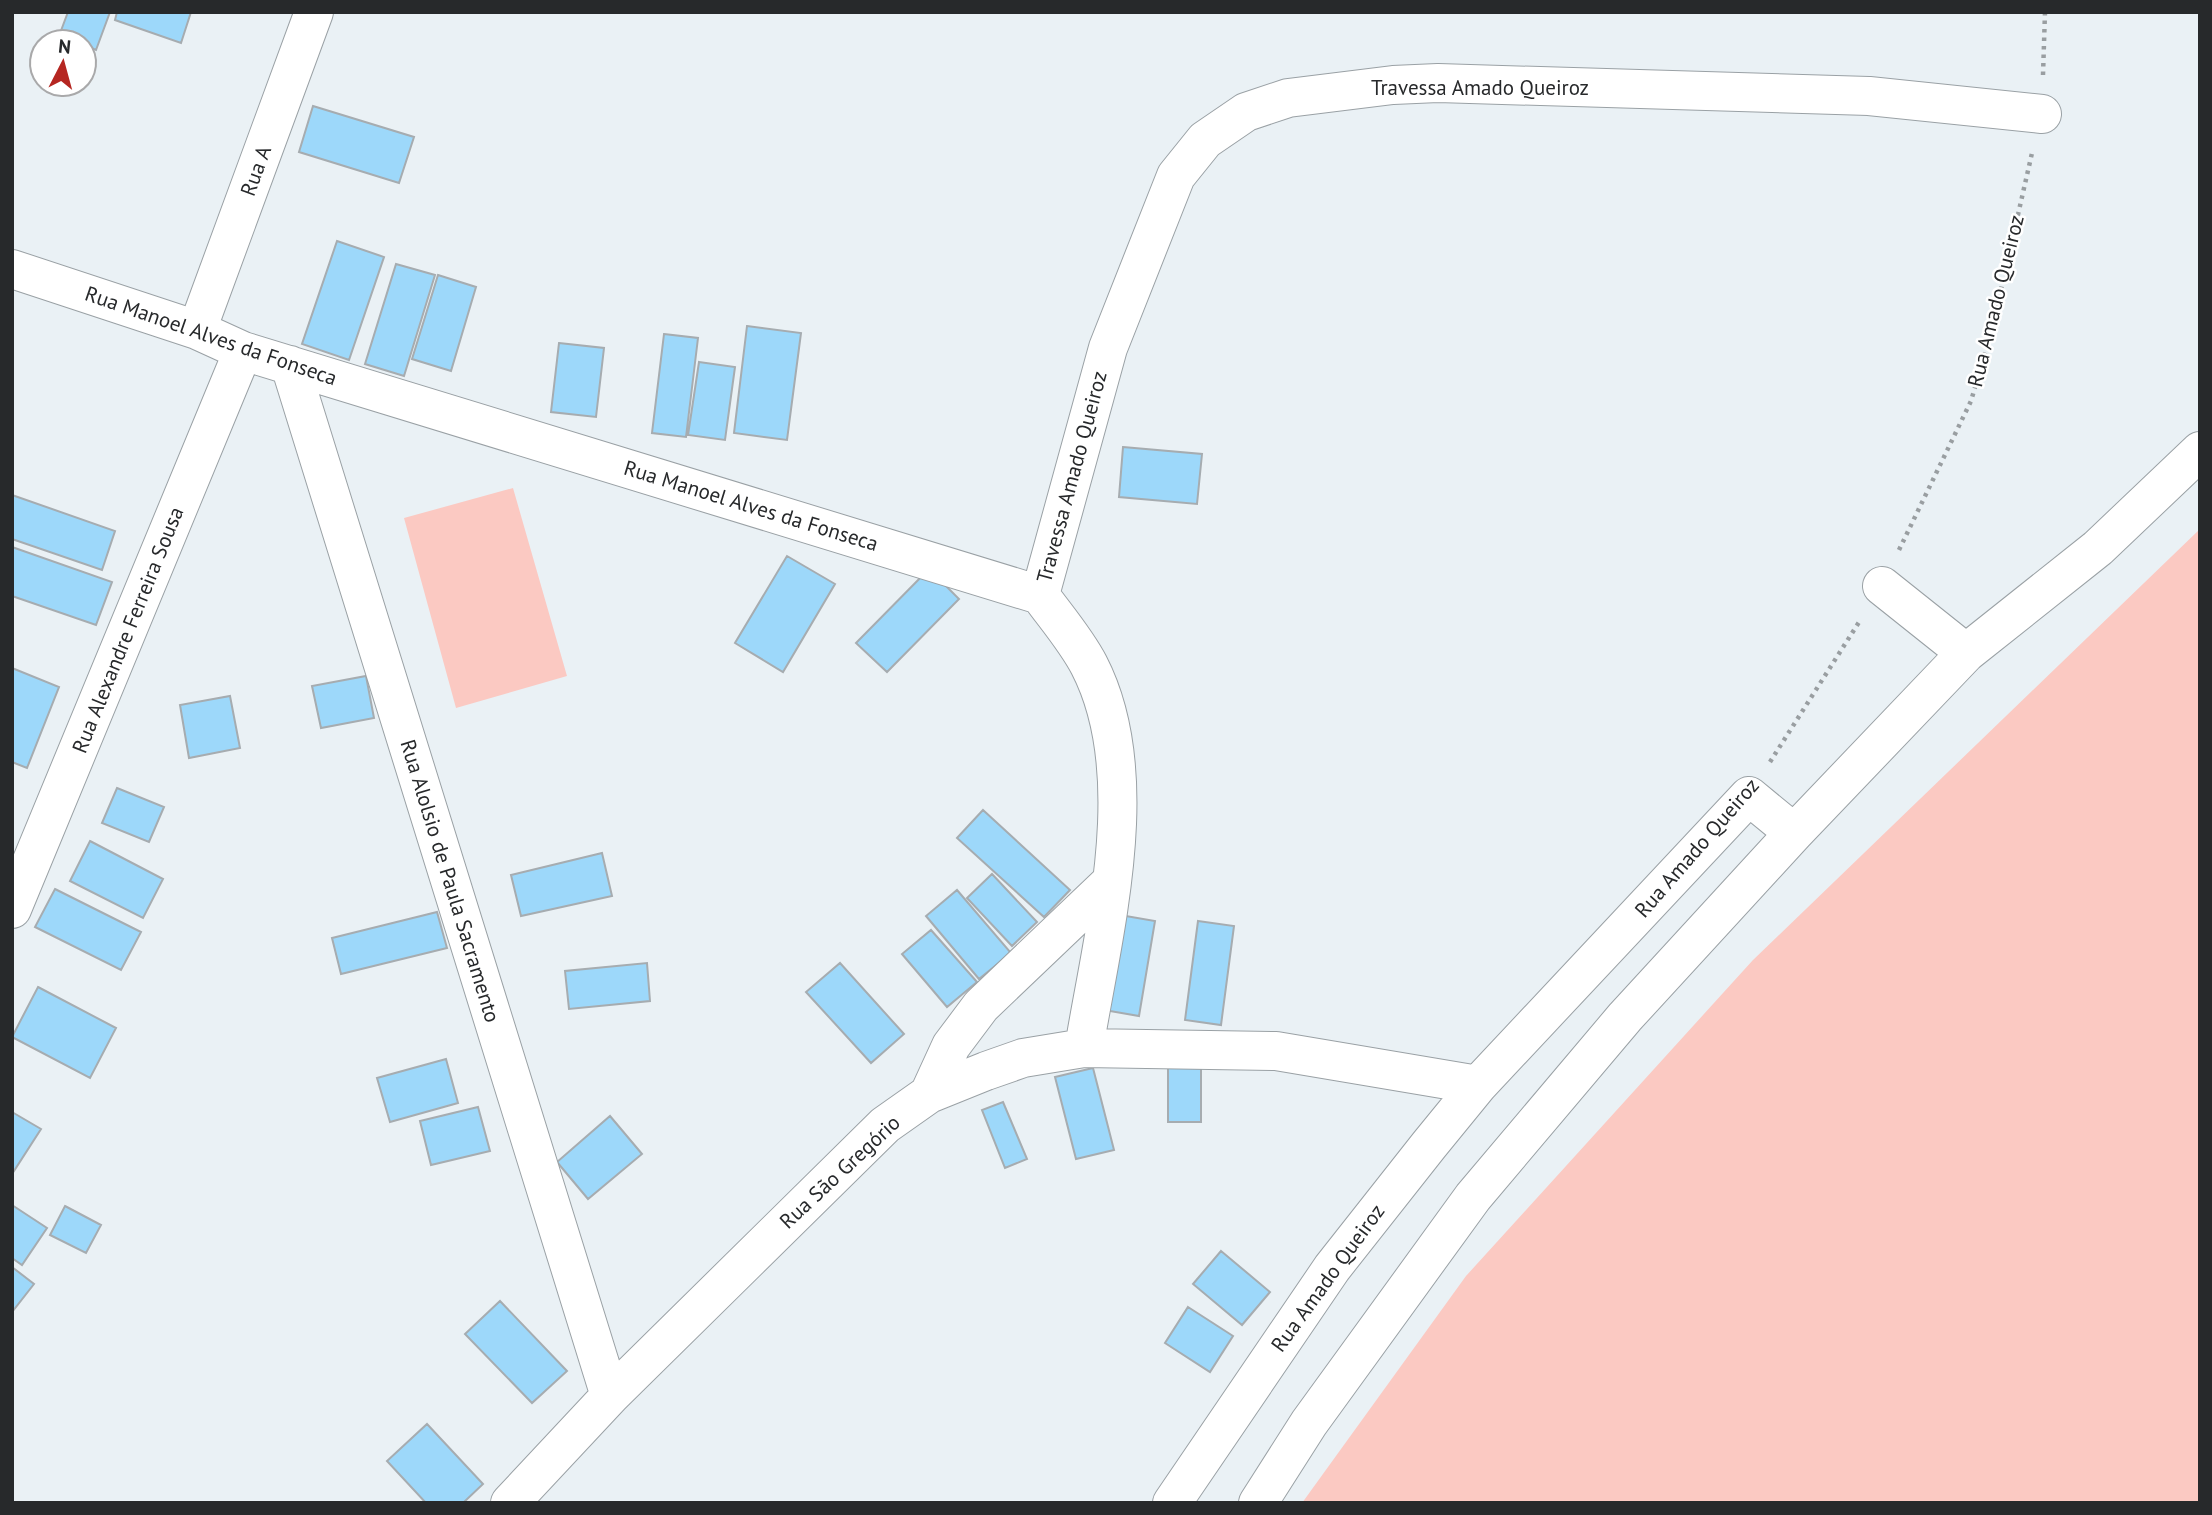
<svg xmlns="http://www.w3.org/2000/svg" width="2212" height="1515" font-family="'PT Sans',sans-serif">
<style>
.green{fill:#fbc9c2}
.building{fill:#9dd8fa;stroke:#a6acb0;stroke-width:2}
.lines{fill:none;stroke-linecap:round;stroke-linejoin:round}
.minor-casing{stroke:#9aa1a5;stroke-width:40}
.path{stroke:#999ea1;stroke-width:4.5;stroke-dasharray:3.5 5;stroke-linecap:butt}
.minor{stroke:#fff;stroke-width:38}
.labels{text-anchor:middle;stroke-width:5;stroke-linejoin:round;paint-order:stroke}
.street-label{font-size:21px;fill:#27292b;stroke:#fff}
</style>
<rect width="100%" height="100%" fill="#eaf1f5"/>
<!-- green -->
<path class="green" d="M513,488l54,188 -111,32 -52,-190z
M2200,529v974h-898l164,-227 287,-316z"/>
<!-- building -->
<path class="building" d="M68,12h42l-14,38 -12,-5v-3l-25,-6z
M117,12h74l-10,31 -66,-23z
M313,106l101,31 -15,46 -100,-31z
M337,241l47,16 -35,103 -47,-16z
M396,264l39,11 -31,101 -39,-12z
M438,275l38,12 -25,84 -39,-12z
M747,326l54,7 -14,107 -53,-7z
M664,334l34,4 -12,99 -34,-4z
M559,343l45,5 -8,69 -45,-5z
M699,362l36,5 -10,73 -37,-5z
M1123,447l79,7 -5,50 -78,-7z
M12,495l103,36 -13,39 -90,-31z
M12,547l100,35 -16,43 -84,-29z
M787,556l48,28 -52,88 -48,-29z
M929,569l30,30 -72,73 -31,-29z
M12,668l47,19 -32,81 -15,-6z
M366,676l8,42 -53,10 -9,-42z
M230,696l10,52 -51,10 -9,-53z
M117,788l47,19 -15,35 -47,-19z
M983,810l87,80 -26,27 -87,-79z
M90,841l73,38 -20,39 -73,-37z
M602,853l10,43 -91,20 -10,-41z
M992,874l45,48 -25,24 -45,-48z
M55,889l86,43 -20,38 -86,-43z
M957,890l54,63 -32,26 -53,-63z
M437,912l10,36 -106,26 -9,-36z
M1120,915l35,6 -16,95 -35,-6z
M1198,921l36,5 -13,99 -36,-5z
M931,930l46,52 -30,25 -45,-53z
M647,963l3,38 -81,8 -4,-38z
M840,963l64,71 -33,29 -65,-71z
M38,987l78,41 -26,50 -78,-41z
M446,1059l12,44 -68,19 -13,-44z
M1093,1068l21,82 -38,9 -21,-82z
M1168,1068h33v54h-33z
M1003,1102l24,57 -22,9 -23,-58z
M478,1107l12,44 -59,14 -11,-44z
M12,1112l29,17 -29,45z
M610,1116l32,38 -54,45 -31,-37z
M12,1205l35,23 -25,37 -10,-7z
M65,1206l36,19 -15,28 -36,-18z
M1221,1251l49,41 -28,33 -49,-41z
M12,1267l22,17 -22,28z
M500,1301l67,70 -35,32 -67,-69z
M1188,1307l45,29 -23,36 -45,-29z
M427,1424l56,60 -20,19h-37l-39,-42z"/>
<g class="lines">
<!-- minor casing -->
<g class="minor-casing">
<path id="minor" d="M12,269l185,61 46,21 797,244c16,22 36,45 49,70 57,110 14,267 -5,383
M197,330l117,-318
M290,365l320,1031
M1882,586l84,67
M1040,595l68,-247 68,-172 29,-36 41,-28 42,-14 105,-13 45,-2 431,13 173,18
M12,909l231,-558
M929,1094l22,-48 30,-40 130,-124
M510,1503l100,-107 275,-271 44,-31 57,-23 37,-13 61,-10 192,3 202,34
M1172,1503l160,-235 97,-123 49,-60 271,-289 45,37
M1258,1503l51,-80 164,-226 152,-180 169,-184 172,-180 132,-105 102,-97"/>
</g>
<!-- path -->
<path class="path" d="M2043,75l2,-63
M1899,550l72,-149 21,-72 40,-176
M1770,762l91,-143"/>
<!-- minor -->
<use href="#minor" class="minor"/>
</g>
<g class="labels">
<!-- street labels -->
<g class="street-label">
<text x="1480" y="95">Travessa Amado Queiroz</text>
<text transform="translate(256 171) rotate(-70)" y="7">Rua A</text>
<text transform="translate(1996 301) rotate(-76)" y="7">Rua Amado Queiroz</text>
<text transform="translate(211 336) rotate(19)" y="7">Rua Manoel Alves da Fonseca</text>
<text transform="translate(1072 477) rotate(-75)" y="7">Travessa Amado Queiroz</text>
<text transform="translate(751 506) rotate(17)" y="7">Rua Manoel Alves da Fonseca</text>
<text transform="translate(128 630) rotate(-68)" y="7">Rua Alexandre Ferreira Sousa</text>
<text transform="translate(1697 848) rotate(-49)" y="7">Rua Amado Queiroz</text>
<text transform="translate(450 881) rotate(73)" y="7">Rua Alolsio de Paula Sacramento</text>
<text transform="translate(840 1172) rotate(-43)" y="7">Rua São Gregório</text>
<text transform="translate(1328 1278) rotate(-54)" y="7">Rua Amado Queiroz</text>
</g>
</g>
<!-- border -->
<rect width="2212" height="1515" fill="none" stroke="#27292b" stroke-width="28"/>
<!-- north arrow -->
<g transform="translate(63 63) rotate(6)"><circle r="33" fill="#ffffff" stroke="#a9a9aa" stroke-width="2"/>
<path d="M0-5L12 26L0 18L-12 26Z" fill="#b52621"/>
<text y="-10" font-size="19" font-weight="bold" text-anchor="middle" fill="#27292b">N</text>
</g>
</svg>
